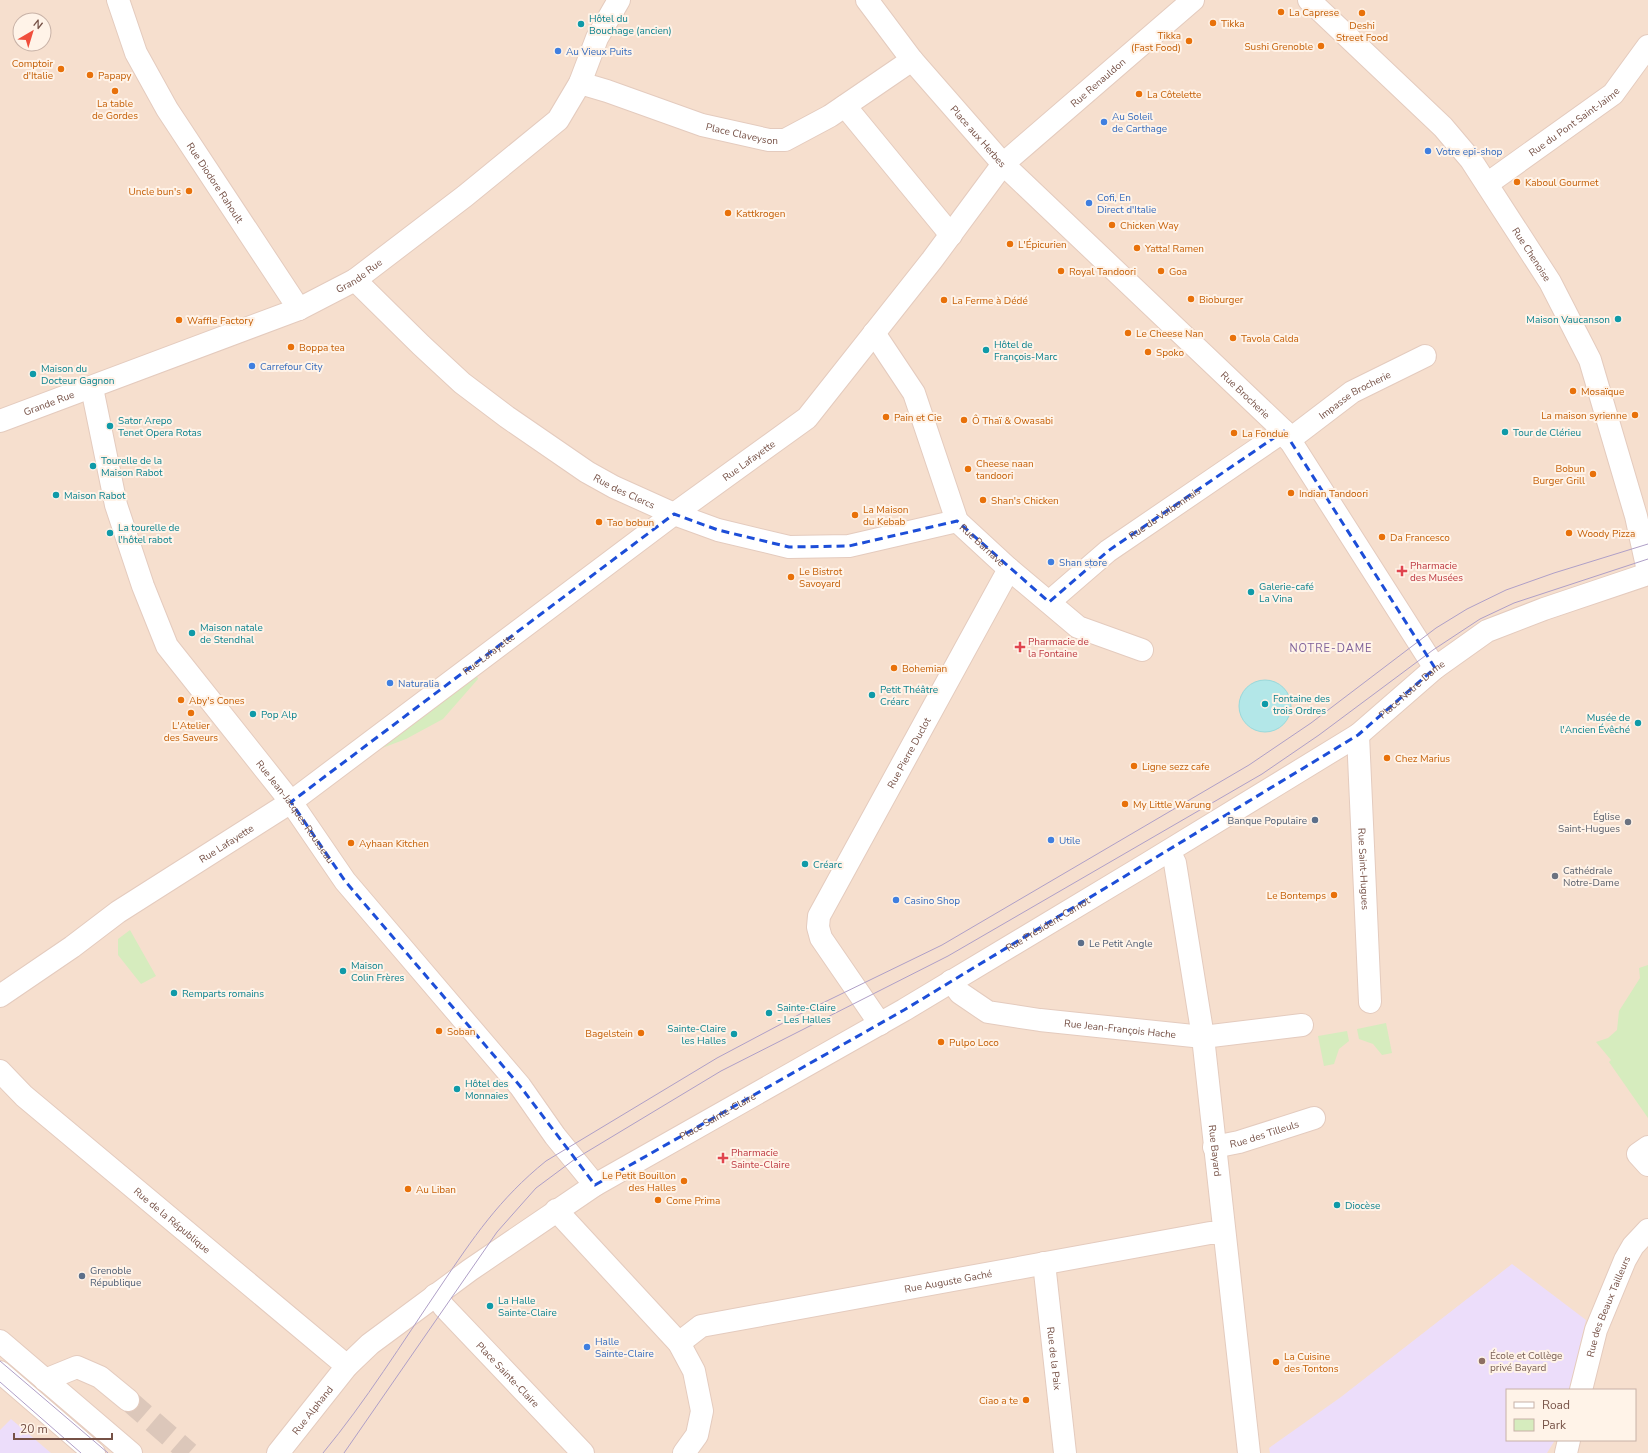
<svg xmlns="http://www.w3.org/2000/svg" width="1648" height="1453" font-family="'Nunito Sans',sans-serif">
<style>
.residential{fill:#f6dfce;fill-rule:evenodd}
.education{fill:#ecddfa}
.green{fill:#d6ecbe}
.water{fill:#b3e7e8;stroke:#99d9db}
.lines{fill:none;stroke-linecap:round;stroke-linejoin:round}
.street-tunnel{stroke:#dcc7ba;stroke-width:22;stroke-dasharray:22 11;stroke-linecap:butt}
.street-casing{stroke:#e4cbbe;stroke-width:24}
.street{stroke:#fff;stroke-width:22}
.tram{stroke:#af9fc7;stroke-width:1}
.marked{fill:none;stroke:#1d4ed8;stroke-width:3;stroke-dasharray:8 5;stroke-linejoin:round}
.food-dot{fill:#e8710a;stroke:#fff3e8;stroke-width:1.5}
.culture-dot{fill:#0f9aa8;stroke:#fff3e8;stroke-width:1.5}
.shop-dot{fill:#3f7fe0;stroke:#fff3e8;stroke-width:1.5}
.health-dot{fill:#e0444e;stroke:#fff3e8;stroke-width:1.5}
.service-dot{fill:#5c6f8a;stroke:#fff3e8;stroke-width:1.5}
.worship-dot{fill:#6b7280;stroke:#fff3e8;stroke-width:1.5}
.education-dot{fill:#8d6e63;stroke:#fff3e8;stroke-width:1.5}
.labels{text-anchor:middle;stroke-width:4;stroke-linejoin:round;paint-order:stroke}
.food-label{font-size:10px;fill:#c56008;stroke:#fff3e8;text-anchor:start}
.culture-label{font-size:10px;fill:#0d838f;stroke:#fff3e8;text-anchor:start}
.shop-label{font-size:10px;fill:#366cbe;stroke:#fff3e8;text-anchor:start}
.street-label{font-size:10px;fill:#765146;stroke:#fff3e8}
.health-label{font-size:10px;fill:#be3a42;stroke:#fff3e8;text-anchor:start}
.worship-label{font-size:10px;fill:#5b616d;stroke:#fff3e8;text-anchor:end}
.service-label{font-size:10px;fill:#4e5e75;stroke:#fff3e8;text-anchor:start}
.education-label{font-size:10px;fill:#785e54;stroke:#fff3e8;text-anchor:start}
.neighbourhood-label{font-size:11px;letter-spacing:1px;fill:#7f619a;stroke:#fff3e8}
</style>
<rect width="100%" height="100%" fill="#feeee0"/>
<!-- residential -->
<path class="residential" d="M0,0h1648v1453h-1648zM20,20h24v24h-24zM1507,1390h128v50h-128z"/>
<!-- education -->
<path class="education" d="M1512,1264l74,56 -17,70h-62v50h48l-8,13h-277l-1,-5 72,-51z
M11,1419l40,34h-51v-23z"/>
<!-- green -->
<path class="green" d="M475,671l3,8 -35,40 -37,20 -37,14z
M130,930l26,46 -15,8 -23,-29v-16z
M1648,965v153l-39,-56 2,-2 -15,-18 12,-4 9,-8 2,-19 21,-33 -1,-10z
M1386,1023l6,30 -10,2 -9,-11 -14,-5 -2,-10z
M1347,1031l2,10 -10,8 -5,15 -10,2 -6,-30z"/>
<!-- water -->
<path class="water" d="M1239 706a26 26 0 1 1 52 0a26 26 0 1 1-52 0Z"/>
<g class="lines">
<!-- street-tunnel -->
<path class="street-tunnel" d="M128,1400l61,53"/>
<!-- street casing -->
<g class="street-casing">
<g id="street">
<path id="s1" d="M118,0l18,53 31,56 132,200"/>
<path id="s2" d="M867,0l45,60 91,104 281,267 151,237"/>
<path id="s3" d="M1309,0l134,127 28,33 79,122 40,78 46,156 12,55"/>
<path id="s4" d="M580,83l27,8 95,34 67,15h16l45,-24 82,-56"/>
<path d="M845,106l106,129"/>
<path id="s5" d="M1487,184l126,-90 35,-48"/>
<path id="s6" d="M355,280l66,65 41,38 45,34 80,55 27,15 60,27 44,16 71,17 60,-1 108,-25"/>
<path id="s7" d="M874,333l40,60 43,128 52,48 69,58 64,23"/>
<path id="s8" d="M92,388l24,117 27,81 24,60 124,156 54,79 175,205 35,50 40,49"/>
<path id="s9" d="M0,421l299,-112 56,-29 110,-84 93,-76 22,-37 17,-45 22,-38"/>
<path id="s10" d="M1289,440l63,-48 73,-36"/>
<path id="s11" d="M1049,602l59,-51 176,-120"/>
<path id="s12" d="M1358,735l12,267"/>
<path id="s13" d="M1169,851l6,12 28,174 46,416"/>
<path id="s14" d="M951,981l9,12 28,19 52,8 163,17 99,-12"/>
<path id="s15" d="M0,996l72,-49 46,-35 173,-110 383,-288 133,-96 125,-158 71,-96 190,-164"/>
<path id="s16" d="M880,1024l-59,-86 -3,-11 1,-11 190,-347"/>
<path id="s17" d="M0,1071l24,25 323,270"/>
<path id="s18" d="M1214,1147l25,-5 75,-24"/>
<path d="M1648,1147l-10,7 10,11"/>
<path d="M556,1210l123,133 15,28 8,40 -5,24 -13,18"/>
<path id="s19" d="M1044,1263l21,190"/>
<path id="s20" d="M435,1295l9,12 139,146"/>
<path d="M0,1341l131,112"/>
<path id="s21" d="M679,1343l22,-17 509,-93h14"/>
<path d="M0,1372l94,81"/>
<path d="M45,1380l32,-13 23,10 28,23"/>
<path id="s22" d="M1581,1390l15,-60 29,-70 8,-14 15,-16"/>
<path id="s23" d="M278,1453l69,-87 23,-22 100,-74 125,-85 309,-175 243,-146 211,-129 77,-67 52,-37 57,-22 104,-35"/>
<path d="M1566,1453l3,-13"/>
</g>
</g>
<!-- street -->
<use href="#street" class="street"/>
<!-- tram -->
<path class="tram" d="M0,1361l108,92
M0,1382l81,71
M323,1453c43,-52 79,-110 117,-166 33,-49 59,-88 106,-126l171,-103 83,-44 142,-69 307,-180 62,-42 125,-95 31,-19 39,-19 48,-17 94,-29
M344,1453l153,-221 39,-44 39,-29 146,-88 227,-115 314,-182 57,-39 114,-85 47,-31 34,-16 134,-44"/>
</g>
<!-- marked area -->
<path class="marked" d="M1284,431l151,237 -77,67 -454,275 -309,175 -75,-99 -175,-205 -54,-79 383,-288 44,16 71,17 60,-1 108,-25 92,81 59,-51z"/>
<!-- markers -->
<g class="food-dot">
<circle cx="1281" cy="12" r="4"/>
<circle cx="1362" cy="13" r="4"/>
<circle cx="1213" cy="23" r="4"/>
<circle cx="1189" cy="41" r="4"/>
<circle cx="1321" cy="46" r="4"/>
<circle cx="61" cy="69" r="4"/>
<circle cx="90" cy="75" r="4"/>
<circle cx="115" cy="91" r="4"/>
<circle cx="1139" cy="94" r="4"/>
<circle cx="1517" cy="182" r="4"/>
<circle cx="189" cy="191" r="4"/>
<circle cx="728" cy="213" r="4"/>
<circle cx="1112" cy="225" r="4"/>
<circle cx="1010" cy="244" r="4"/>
<circle cx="1137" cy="248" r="4"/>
<circle cx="1061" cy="271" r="4"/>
<circle cx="1161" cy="271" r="4"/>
<circle cx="1191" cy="299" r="4"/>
<circle cx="944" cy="300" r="4"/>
<circle cx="179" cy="320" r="4"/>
<circle cx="1128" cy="333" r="4"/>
<circle cx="1233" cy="338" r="4"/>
<circle cx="291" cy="347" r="4"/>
<circle cx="1148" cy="352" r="4"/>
<circle cx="1573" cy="391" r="4"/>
<circle cx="1635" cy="415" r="4"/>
<circle cx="886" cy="417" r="4"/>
<circle cx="964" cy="420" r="4"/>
<circle cx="1234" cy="433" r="4"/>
<circle cx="968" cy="469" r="4"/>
<circle cx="1593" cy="474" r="4"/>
<circle cx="1291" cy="493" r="4"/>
<circle cx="983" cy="500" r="4"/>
<circle cx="855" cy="515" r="4"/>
<circle cx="599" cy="522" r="4"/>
<circle cx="1569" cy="533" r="4"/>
<circle cx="1382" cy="537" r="4"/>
<circle cx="791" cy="577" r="4"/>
<circle cx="894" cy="668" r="4"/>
<circle cx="181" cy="700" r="4"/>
<circle cx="191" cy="713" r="4"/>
<circle cx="1387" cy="758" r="4"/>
<circle cx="1134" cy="766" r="4"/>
<circle cx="1125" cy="804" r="4"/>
<circle cx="351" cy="843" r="4"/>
<circle cx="1334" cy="895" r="4"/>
<circle cx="439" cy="1031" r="4"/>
<circle cx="641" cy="1033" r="4"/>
<circle cx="941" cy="1042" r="4"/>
<circle cx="684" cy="1181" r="4"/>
<circle cx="408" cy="1189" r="4"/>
<circle cx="658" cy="1200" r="4"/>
<circle cx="1276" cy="1362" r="4"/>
<circle cx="1026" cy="1400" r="4"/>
</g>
<g class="culture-dot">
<circle cx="581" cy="24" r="4"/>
<circle cx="1618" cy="319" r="4"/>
<circle cx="986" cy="350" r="4"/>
<circle cx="33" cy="374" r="4"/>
<circle cx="110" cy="426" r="4"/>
<circle cx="1505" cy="432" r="4"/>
<circle cx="93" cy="466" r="4"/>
<circle cx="56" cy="495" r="4"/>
<circle cx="110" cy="533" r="4"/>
<circle cx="1251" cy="592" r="4"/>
<circle cx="192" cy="633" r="4"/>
<circle cx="872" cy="695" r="4"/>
<circle cx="1265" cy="704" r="4"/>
<circle cx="253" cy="714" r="4"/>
<circle cx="1638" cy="723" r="4"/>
<circle cx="805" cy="864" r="4"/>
<circle cx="343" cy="971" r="4"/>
<circle cx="174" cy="993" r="4"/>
<circle cx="769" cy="1013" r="4"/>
<circle cx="734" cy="1034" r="4"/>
<circle cx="457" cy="1089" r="4"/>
<circle cx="1337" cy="1205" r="4"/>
<circle cx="490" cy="1306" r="4"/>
</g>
<g class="shop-dot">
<circle cx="558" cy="51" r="4"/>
<circle cx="1104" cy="122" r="4"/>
<circle cx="1428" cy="151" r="4"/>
<circle cx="1089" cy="203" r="4"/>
<circle cx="252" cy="366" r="4"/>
<circle cx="1051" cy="562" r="4"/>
<circle cx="390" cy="683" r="4"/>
<circle cx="1051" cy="840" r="4"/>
<circle cx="896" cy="900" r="4"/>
<circle cx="587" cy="1347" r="4"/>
</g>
<g class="health-dot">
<path d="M1400 565h4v4h4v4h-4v4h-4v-4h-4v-4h4z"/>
<path d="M1018 641h4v4h4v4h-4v4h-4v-4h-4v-4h4z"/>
<path d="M721 1152h4v4h4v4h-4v4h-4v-4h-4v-4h4z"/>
</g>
<g class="service-dot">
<circle cx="1315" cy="820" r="4"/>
<circle cx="1081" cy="943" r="4"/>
<circle cx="82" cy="1276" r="4"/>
</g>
<g class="worship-dot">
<circle cx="1628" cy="822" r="4"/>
<circle cx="1555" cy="876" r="4"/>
</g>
<circle class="education-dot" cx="1482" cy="1361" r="4"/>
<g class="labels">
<!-- food labels -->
<g class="food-label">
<text x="1289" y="16">La Caprese</text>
<text x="1221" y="27">Tikka</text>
<text x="1362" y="29" text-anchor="middle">Deshi<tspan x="1362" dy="12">Street Food</tspan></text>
<text x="1181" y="39" text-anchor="end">Tikka<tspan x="1181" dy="12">(Fast Food)</tspan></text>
<text x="1313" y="50" text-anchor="end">Sushi Grenoble</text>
<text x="53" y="67" text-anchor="end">Comptoir<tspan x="53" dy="12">d'Italie</tspan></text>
<text x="98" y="79">Papapy</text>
<text x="1147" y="98">La Côtelette</text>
<text x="115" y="107" text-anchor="middle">La table<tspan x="115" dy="12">de Gordes</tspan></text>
<text x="1525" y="186">Kaboul Gourmet</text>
<text x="181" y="195" text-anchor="end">Uncle bun's</text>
<text x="736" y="217">Kattkrogen</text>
<text x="1120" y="229">Chicken Way</text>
<text x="1018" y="248">L'Épicurien</text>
<text x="1145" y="252">Yatta! Ramen</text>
<text x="1069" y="275">Royal Tandoori</text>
<text x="1169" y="275">Goa</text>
<text x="1199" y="303">Bioburger</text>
<text x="952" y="304">La Ferme à Dédé</text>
<text x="187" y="324">Waffle Factory</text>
<text x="1136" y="337">Le Cheese Nan</text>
<text x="1241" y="342">Tavola Calda</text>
<text x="299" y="351">Boppa tea</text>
<text x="1156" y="356">Spoko</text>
<text x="1581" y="395">Mosaïque</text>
<text x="1627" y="419" text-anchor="end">La maison syrienne</text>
<text x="894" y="421">Pain et Cie</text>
<text x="972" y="424">Ô Thaï &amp; Owasabi</text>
<text x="1242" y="437">La Fondue</text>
<text x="976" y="467">Cheese naan<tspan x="976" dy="12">tandoori</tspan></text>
<text x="1585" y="472" text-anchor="end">Bobun<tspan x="1585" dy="12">Burger Grill</tspan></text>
<text x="1299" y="497">Indian Tandoori</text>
<text x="991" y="504">Shan's Chicken</text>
<text x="863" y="513">La Maison<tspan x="863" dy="12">du Kebab</tspan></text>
<text x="607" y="526">Tao bobun</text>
<text x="1577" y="537">Woody Pizza</text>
<text x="1390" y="541">Da Francesco</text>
<text x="799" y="575">Le Bistrot<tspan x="799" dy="12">Savoyard</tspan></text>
<text x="902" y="672">Bohemian</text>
<text x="189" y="704">Aby's Cones</text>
<text x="191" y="729" text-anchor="middle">L'Atelier<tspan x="191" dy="12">des Saveurs</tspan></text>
<text x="1395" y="762">Chez Marius</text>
<text x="1142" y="770">Ligne sezz cafe</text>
<text x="1133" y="808">My Little Warung</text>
<text x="359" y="847">Ayhaan Kitchen</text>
<text x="1326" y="899" text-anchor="end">Le Bontemps</text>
<text x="447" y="1035">Soban</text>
<text x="633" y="1037" text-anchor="end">Bagelstein</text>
<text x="949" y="1046">Pulpo Loco</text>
<text x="676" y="1179" text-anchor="end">Le Petit Bouillon<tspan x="676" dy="12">des Halles</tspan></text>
<text x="416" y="1193">Au Liban</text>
<text x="666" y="1204">Come Prima</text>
<text x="1284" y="1360">La Cuisine<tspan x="1284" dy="12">des Tontons</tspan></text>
<text x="1018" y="1404" text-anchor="end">Ciao a te</text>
</g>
<!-- culture labels -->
<g class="culture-label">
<text x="589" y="22">Hôtel du<tspan x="589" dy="12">Bouchage (ancien)</tspan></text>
<text x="1610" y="323" text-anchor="end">Maison Vaucanson</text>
<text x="994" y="348">Hôtel de<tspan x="994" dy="12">François-Marc</tspan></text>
<text x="41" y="372">Maison du<tspan x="41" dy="12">Docteur Gagnon</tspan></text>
<text x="118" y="424">Sator Arepo<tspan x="118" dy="12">Tenet Opera Rotas</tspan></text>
<text x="1513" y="436">Tour de Clérieu</text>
<text x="101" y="464">Tourelle de la<tspan x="101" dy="12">Maison Rabot</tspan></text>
<text x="64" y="499">Maison Rabot</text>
<text x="118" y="531">La tourelle de<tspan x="118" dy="12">l'hôtel rabot</tspan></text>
<text x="1259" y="590">Galerie-café<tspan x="1259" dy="12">La Vina</tspan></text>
<text x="200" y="631">Maison natale<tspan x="200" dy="12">de Stendhal</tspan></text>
<text x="880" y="693">Petit Théâtre<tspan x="880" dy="12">Créarc</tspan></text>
<text x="1273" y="702">Fontaine des<tspan x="1273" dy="12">trois Ordres</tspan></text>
<text x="261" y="718">Pop Alp</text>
<text x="1630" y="721" text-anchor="end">Musée de<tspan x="1630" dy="12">l'Ancien Évêché</tspan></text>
<text x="813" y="868">Créarc</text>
<text x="351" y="969">Maison<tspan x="351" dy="12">Colin Frères</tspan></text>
<text x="182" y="997">Remparts romains</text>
<text x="777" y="1011">Sainte-Claire<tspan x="777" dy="12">- Les Halles</tspan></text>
<text x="726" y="1032" text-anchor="end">Sainte-Claire<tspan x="726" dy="12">les Halles</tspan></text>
<text x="465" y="1087">Hôtel des<tspan x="465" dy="12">Monnaies</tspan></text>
<text x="1345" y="1209">Diocèse</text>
<text x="498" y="1304">La Halle<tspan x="498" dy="12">Sainte-Claire</tspan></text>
</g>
<!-- shop labels -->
<g class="shop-label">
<text x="566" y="55">Au Vieux Puits</text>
<text x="1112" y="120">Au Soleil<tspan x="1112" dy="12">de Carthage</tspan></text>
<text x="1436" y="155">Votre epi-shop</text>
<text x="1097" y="201">Cofi, En<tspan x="1097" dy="12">Direct d'Italie</tspan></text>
<text x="260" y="370">Carrefour City</text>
<text x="1059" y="566">Shan store</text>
<text x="398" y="687">Naturalia</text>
<text x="1059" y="844">Utile</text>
<text x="904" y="904">Casino Shop</text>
<text x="595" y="1345">Halle<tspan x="595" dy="12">Sainte-Claire</tspan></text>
</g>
<!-- street labels -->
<g class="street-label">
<text dy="4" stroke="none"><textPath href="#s15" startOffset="1439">Rue Renauldon</textPath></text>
<text dy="4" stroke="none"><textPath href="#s5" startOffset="107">Rue du Pont Saint-Jaime</textPath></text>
<text dy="4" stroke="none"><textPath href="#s4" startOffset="170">Place Claveyson</textPath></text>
<text dy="4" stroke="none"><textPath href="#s2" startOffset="176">Place aux Herbes</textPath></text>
<text dy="4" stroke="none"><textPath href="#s1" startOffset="208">Rue Diodore Rahoult</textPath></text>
<text dy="4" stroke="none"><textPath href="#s3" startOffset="340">Rue Chenoise</textPath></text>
<text dy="4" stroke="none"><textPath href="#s9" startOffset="388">Grande Rue</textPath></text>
<text dy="4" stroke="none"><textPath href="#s2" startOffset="548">Rue Brocherie</textPath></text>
<text dy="4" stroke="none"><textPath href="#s10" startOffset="80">Impasse Brocherie</textPath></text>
<text dy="4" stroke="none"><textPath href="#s9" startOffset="52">Grande Rue</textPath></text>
<text dy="4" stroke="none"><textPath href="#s15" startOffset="921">Rue Lafayette</textPath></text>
<text dy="4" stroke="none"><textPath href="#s6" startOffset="344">Rue des Clercs</textPath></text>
<text dy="4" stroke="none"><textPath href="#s11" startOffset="146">Rue du Valbonnais</textPath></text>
<text dy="4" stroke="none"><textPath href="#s7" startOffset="242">Rue Barnave</textPath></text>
<text dy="4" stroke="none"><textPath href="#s15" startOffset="597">Rue Lafayette</textPath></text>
<text dy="4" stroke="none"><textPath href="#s23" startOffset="1375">Place Notre-Dame</textPath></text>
<text dy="4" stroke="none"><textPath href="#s16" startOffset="313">Rue Pierre Duclot</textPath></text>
<text dy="4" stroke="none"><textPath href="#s8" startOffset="479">Rue Jean-Jacques Rousseau</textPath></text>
<text dy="4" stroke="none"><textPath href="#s15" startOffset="273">Rue Lafayette</textPath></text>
<text dy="4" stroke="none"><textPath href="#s12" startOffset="134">Rue Saint-Hugues</textPath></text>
<text dy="4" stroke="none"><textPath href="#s23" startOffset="941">Rue Président Carnot</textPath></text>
<text dy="4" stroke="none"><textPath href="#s14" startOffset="182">Rue Jean-François Hache</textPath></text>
<text dy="4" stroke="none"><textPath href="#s23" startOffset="559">Place Sainte-Claire</textPath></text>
<text dy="4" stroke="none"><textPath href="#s18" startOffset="52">Rue des Tilleuls</textPath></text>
<text dy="4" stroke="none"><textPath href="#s13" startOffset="304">Rue Bayard</textPath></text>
<text dy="4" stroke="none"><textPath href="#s17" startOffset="228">Rue de la République</textPath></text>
<text dy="4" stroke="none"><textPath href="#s21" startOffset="279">Rue Auguste Gaché</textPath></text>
<text dy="4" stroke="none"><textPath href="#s22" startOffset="88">Rue des Beaux Tailleurs</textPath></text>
<text dy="4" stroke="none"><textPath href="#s19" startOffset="96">Rue de la Paix</textPath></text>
<text dy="4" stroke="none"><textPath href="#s20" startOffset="108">Place Sainte-Claire</textPath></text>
<text dy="4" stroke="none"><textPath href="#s23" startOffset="55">Rue Alphand</textPath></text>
</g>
<!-- health labels -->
<g class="health-label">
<text x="1410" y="569">Pharmacie<tspan x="1410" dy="12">des Musées</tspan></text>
<text x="1028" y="645">Pharmacie de<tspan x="1028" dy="12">la Fontaine</tspan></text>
<text x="731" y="1156">Pharmacie<tspan x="731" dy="12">Sainte-Claire</tspan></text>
</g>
<!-- worship labels -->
<g class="worship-label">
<text x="1620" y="820">Église<tspan x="1620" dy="12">Saint-Hugues</tspan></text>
<text x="1563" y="874" text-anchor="start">Cathédrale<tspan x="1563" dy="12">Notre-Dame</tspan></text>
</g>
<!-- service labels -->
<g class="service-label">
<text x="1307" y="824" text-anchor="end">Banque Populaire</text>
<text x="1089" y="947">Le Petit Angle</text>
<text x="90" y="1274">Grenoble<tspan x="90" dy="12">République</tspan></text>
</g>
<!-- education labels -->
<g class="education-label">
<text x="1490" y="1359">École et Collège<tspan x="1490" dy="12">privé Bayard</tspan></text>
</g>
<!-- neighbourhood labels -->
<g class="neighbourhood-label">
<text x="1331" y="652">NOTRE-DAME</text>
</g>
</g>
<!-- legend -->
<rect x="1506" y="1389" width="130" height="52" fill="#fff3e8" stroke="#c8b2a7"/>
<rect x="1514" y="1402" width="20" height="6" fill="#ffffff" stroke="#c8b2a7"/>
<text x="1542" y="1409" font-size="12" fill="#765146">Road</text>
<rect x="1514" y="1419" width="20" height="12" fill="#d6ecbe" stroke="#c8b2a7"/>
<text x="1542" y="1429" font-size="12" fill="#765146">Park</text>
<!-- north arrow -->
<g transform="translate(32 32) rotate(38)"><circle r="19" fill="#fff3e8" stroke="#c8b2a7"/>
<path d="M0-3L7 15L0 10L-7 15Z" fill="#f04e3c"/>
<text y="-6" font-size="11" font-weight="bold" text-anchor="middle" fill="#765146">N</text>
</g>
<!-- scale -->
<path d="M14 1433v6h98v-6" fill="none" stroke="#765146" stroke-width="2"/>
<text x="20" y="1433" font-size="12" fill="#765146" stroke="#fff3e8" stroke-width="3" paint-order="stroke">20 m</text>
</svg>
